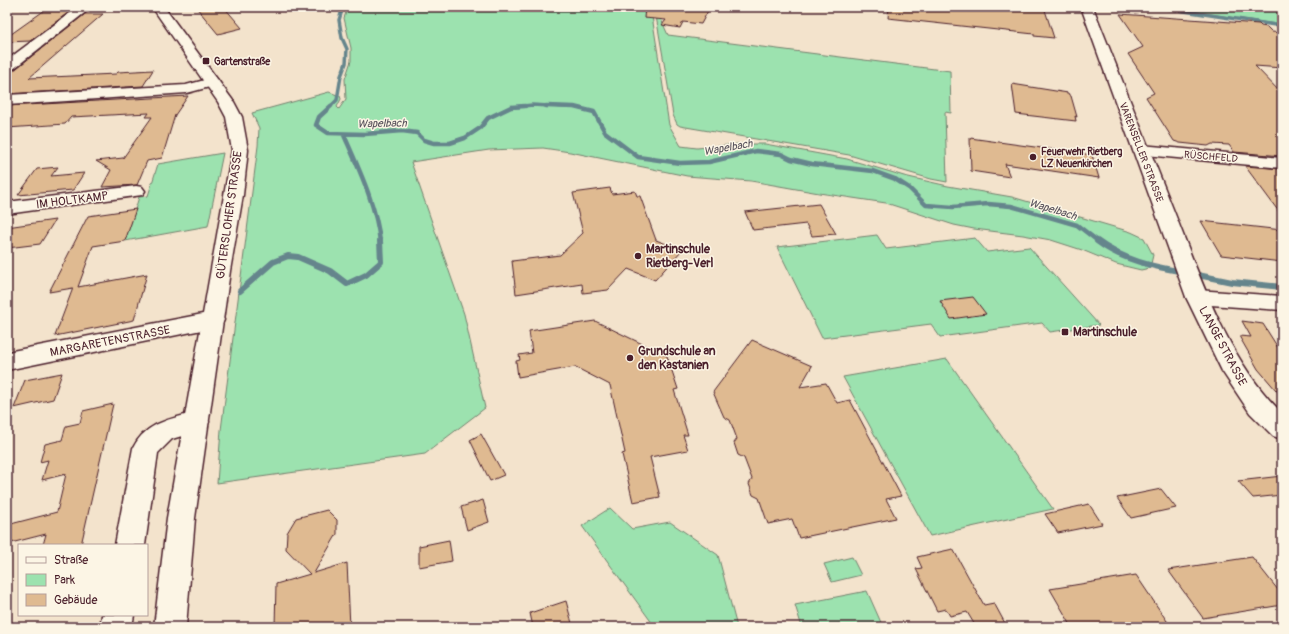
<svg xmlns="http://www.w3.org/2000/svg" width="1289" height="634" font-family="Pangolin,sans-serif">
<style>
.green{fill:#9ce2af;stroke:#73806d}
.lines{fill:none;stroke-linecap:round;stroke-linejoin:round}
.stream-far2{stroke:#65858c;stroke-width:3.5}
.stream-far1{stroke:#65858c;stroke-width:4.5}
.stream{stroke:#65858c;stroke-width:6}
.building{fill:#dfba91;stroke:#4a1f2b}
.minor-casing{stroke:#4a1f2b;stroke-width:3}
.secondary-casing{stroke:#4a1f2b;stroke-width:3}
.minor{fill:#fcf5e5;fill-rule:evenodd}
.secondary{fill:#fcf5e5;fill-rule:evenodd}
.poi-dot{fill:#4a1f2b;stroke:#fcf5e5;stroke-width:1.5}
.labels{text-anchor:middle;stroke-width:3;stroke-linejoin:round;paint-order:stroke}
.far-poi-label{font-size:10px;font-weight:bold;fill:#4a1f2b;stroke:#fcf5e5;text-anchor:start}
.far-street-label{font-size:10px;fill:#4a1f2b;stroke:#fcf5e5}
.far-water-label{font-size:11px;font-style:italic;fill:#58525c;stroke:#fcf5e5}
.street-label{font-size:12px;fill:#4a1f2b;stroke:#fcf5e5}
.poi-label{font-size:12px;font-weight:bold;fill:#4a1f2b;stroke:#fcf5e5;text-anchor:start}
</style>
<rect width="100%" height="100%" fill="#f3e3cc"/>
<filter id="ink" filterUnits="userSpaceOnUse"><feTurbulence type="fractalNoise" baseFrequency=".025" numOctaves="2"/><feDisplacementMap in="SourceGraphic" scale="8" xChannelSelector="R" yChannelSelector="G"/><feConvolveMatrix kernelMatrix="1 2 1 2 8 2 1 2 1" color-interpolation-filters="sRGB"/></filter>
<g filter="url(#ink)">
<!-- green -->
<path class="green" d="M348,7h251l35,4 3,-4h17l-2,9 17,109 12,21 16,2 41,-4h27l82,15 57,17 44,10 64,11 119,35 13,6 9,17 -3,13 -9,2 -25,-6 -34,-14 -31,-10 -28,-5 -49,-6 -20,-4 -68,-22 -67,-10 -68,-12 -64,-5 -117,-24 -27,-4 -54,2 -78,12 53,152 21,94 -60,46 -208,29 4,-53 37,-284 1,-18 -7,-15 77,-21 11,4 1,3 -4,8 2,2 7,-10 -1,-20 6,-18v-13l-7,-30z
M1164,7h118v18z
M656,16l4,1 8,18 282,36 1,42 -6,-1 2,70 -16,-3 -82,-24 -169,-29 -3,-2 -4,-9z
M223,153l-15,73 -83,15 14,-44 9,-1 10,-32z
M877,235l9,14 89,-11 12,14 42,-5 70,78 -49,7 -8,-9 -102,14 -9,-13 -109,14 -45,-91z
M947,359l106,150 -123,27 -87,-159z
M610,508l22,21 38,-7 48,33 19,72h-82l-73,-101z
M852,557l9,18 -29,7 -8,-18z
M867,591l16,36h-81l-7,-22z"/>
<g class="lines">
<!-- stream-far2 -->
<path class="stream-far2" d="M1158,7l124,19
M330,107l7,-7 4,-24 5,-13 1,-14 -5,-11 -3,-18 4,-13
M515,107l17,-2 35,2"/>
<!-- stream-far1 -->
<path class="stream-far1" d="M331,106l-12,11 -3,8 12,8 37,1 37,-3 15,2 7,7 10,3h16l15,-5 15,-10 8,-10 23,-11 14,-1
M546,106l28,1 20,5 11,20 33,25 42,6 29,-1 47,-11 25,3 10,5 21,5 61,7 22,8 14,9 17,17 27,2 35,-3 23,2 66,19 22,17
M344,135c14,32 33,72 36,107"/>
<!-- stream -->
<path class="stream" d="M1097,241c25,19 57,26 87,31
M1193,274l39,8 50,5
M240,291l33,-29 15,-6 10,1 32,14 17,13 19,-9 15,-13 -1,-21"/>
</g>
<!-- building -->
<path class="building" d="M196,7h28l18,21 -24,6z
M645,7h65l-9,17 -18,-2 -3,6 -18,-3 4,-5 -22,-2z
M889,7h155l10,31 -20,-2v-2l-146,-16z
M73,9l-43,32 -23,1v-5l38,-27z
M85,14h18l-74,64 87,-4 2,-2 35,-2 -10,16 -136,8v-20l6,-3z
M1120,14l139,10 2,2 6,1 5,5 10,1v35l-27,-2 27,28v62l-48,-4 -5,-7 -17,-1 -4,2 -28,-3 -6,-2 -28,-44 8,-4 -26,-39 15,-7z
M1012,84l56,9 1,2 2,1 6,21 -2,-1 1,5 -60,-7z
M188,96l-13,19 -13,43 -15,3 -10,24 -35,2 9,-17 -15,-9 27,-3 29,-41h-6l3,-4 -78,4 -6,7 -58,4v-22z
M970,138l122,17 7,23 -94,-14 5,13 -39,-6z
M1245,166l37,3v47z
M58,167l-7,9 33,-3 -11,17 -55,5 19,-26z
M610,188l2,6 23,-3 2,5h3l16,44 26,10 -27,30 -27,-11 -20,21 -25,3 -1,-9 -66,10 -4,-33 48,-6 23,-22 -10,-40z
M819,204l17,30 -24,2 -6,-12 -53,6 -8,-18z
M136,209l-11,32 -32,5 -15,41 69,-13 -13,46 -79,16 18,-48 -24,4 39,-76z
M55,220l-15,24 -33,4v-21z
M1201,221l81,9v32l-61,-7z
M973,297l13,17 -35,5 -11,-18z
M595,321l72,35 11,33 -4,1 14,45h-5l5,15 -38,7 10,40 -27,5 -11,-48 3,-1 -15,-68 -35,-18 -57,10 -2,-16 4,-1 -1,-5 13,-2 -3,-22z
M1242,321l21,3 19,30v43l-24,-28 -19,-33 12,1z
M752,340l60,26 -12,21 26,-4 11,20 13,-3 51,96 -15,3 10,19 -97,20 -7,-19 -24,5 -9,-26 -6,-3 -4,-11 3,-5 -8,-21 -6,-3 -4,-12 3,-4 -7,-19 -6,-3 -11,-25z
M62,373l-9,26 -39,9 11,-28z
M113,404l-32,141h-38l3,-11 -39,10v-19l50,-13 9,-38 -24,6 6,-20 -8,2 5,-18 17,-4 4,-14 14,-3 3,-12z
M481,434l23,41 -14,6 -20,-41z
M1282,476v19l-29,3 -15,-17z
M1161,489l15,19 -45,10 -14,-20z
M483,500l6,22 -22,8 -6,-23z
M1089,504l13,20 -44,9 -13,-19z
M327,510l10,10v14l-23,39 33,-10 3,64h-75l1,-43 34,-10 -24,-25 1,-16 9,-15z
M449,540l3,21 -33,6v-21z
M953,549l31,56 10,-2 13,24h-31l-9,-15 -17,4 -4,-7 -9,2 -21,-42 6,-1 -5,-11z
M1252,557l30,38v10l-79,13 -35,-48z
M1136,575l33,49 -15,3h-82l-22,-38z
M566,601l7,26h-40l-3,-14z"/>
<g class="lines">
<!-- minor casing -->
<g class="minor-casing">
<path id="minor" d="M78,7h14l-80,63 -5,1v-11z
M212,78l5,1 2,3 -2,3 -30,8 -180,12v-10l179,-10z
M1141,145l141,13v10l-147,-14 -2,-4 2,-4z
M136,186l6,1 3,4 -3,4 -135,19v-12z
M1197,290l85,6v14l-85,-6 -8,-2 -3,-5 3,-5z
M213,312l8,2 3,6 -3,6 -214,44v-18z
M196,412l9,3 4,7 -4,7 -33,10 -14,14 -13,92h-30l18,-97c13,-26 38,-29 63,-36z
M102,615h32l-2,12h-32z"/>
</g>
<!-- secondary casing -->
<g class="secondary-casing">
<path id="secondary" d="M152,7h12l70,95 8,15 6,33 -5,45 -13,76 -35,247 -9,109h-32l13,-109 65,-368 -6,-33 -8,-15z
M1081,7h12c26,66 52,131 78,197 29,72 54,153 111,209v26l-9,-3 -23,-23 -28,-42 -36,-74z"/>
</g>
<!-- minor -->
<use href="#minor" class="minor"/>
<!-- secondary -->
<use href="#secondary" class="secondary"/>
</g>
</g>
<!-- markers -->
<g class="poi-dot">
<rect x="202" y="57" width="8" height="8" rx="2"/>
<circle cx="1033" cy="157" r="4"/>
<circle cx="638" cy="256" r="4"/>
<rect x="1061" y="328" width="8" height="8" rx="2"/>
<circle cx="630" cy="358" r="4"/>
</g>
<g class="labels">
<!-- far-poi labels -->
<g class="far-poi-label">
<text x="214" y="65">Gartenstraße</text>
<text x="1041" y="155">Feuerwehr Rietberg<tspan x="1041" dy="12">LZ Neuenkirchen</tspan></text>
</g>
<!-- far-street labels -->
<g class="far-street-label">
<text transform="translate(1142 152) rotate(69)" y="4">VARENSELLER STRASSE</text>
<text transform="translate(1211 156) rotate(5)" y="4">RÜSCHFELD</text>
</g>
<!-- far-water labels -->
<g class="far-water-label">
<text transform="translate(382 123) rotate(-1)" y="4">Wapelbach</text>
<text transform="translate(728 147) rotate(-10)" y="4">Wapelbach</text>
<text transform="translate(1053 209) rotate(17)" y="4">Wapelbach</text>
</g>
<!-- street labels -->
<g class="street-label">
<text transform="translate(72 200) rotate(-7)" y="4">IM HOLTKAMP</text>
<text transform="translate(229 215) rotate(-82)" y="4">GÜTERSLOHER STRASSE</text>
<text transform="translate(110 341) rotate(-11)" y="4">MARGARETENSTRASSE</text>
<text transform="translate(1223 346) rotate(62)" y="4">LANGE STRASSE</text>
</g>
<!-- poi labels -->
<g class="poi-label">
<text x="646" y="253">Martinschule<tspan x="646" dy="14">Rietberg-Verl</tspan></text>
<text x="1073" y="336">Martinschule</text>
<text x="638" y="355">Grundschule an<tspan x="638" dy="14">den Kastanien</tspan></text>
</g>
</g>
<!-- margin -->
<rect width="1289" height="634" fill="none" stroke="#fcf5e5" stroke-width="24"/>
<rect x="12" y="12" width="1265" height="610" fill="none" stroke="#4a1f2b" stroke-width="1.5" filter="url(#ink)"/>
<!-- legend -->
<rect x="18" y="544" width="130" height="72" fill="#fcf5e5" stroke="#b59f9b"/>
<rect x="26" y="557" width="20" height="6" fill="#fcf5e5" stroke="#b59f9b"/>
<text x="54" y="564" font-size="12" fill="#4a1f2b">Straße</text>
<rect x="26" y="574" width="20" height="12" fill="#9ce2af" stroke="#b59f9b"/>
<text x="54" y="584" font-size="12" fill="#4a1f2b">Park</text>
<rect x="26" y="594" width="20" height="12" fill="#dfba91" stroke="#b59f9b"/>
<text x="54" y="604" font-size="12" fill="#4a1f2b">Gebäude</text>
</svg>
